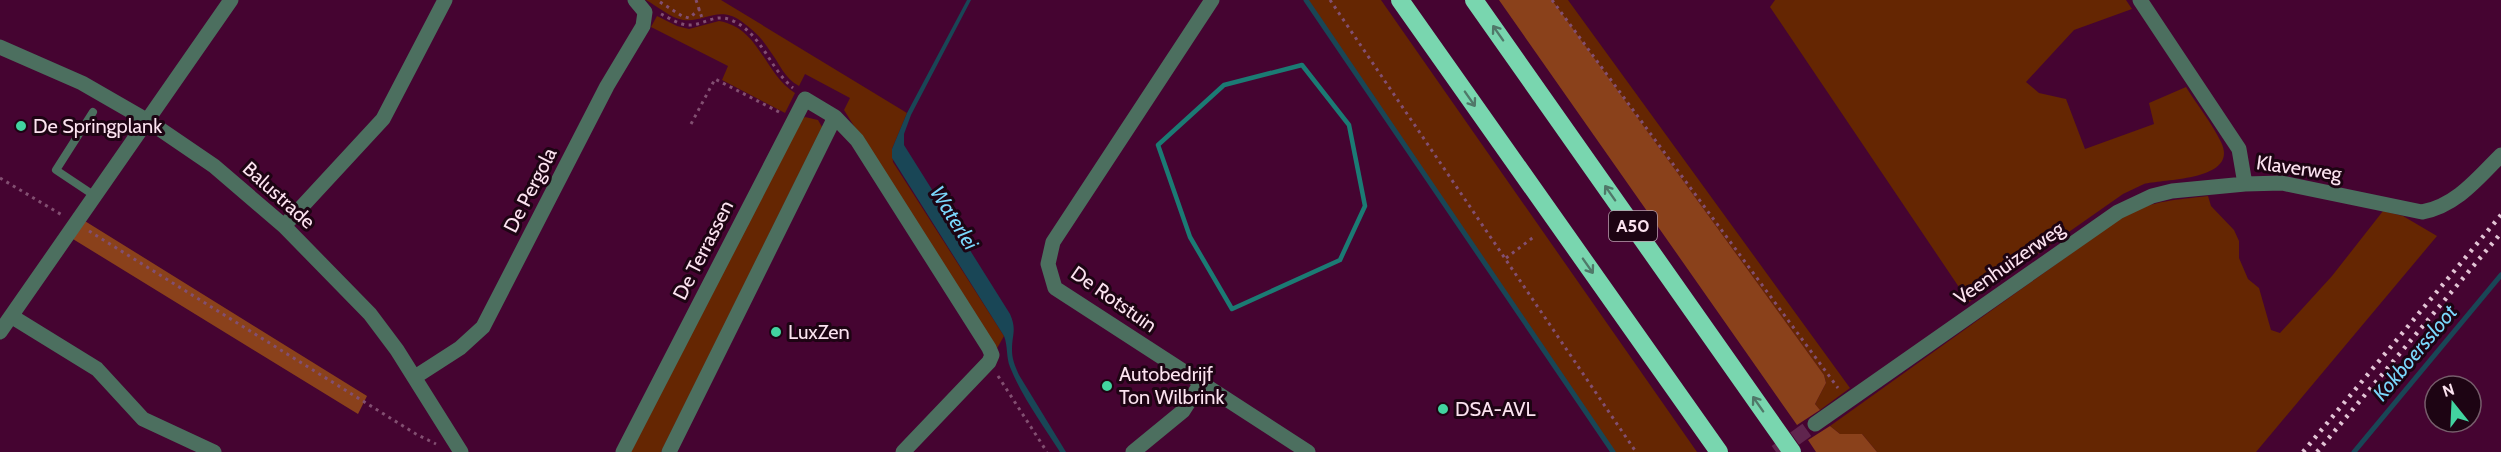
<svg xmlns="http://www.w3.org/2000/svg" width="2501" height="452" font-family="Cabin,sans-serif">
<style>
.green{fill:#652602}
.forest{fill:#8a411b}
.water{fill:#194656}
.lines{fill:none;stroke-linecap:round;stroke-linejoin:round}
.stream{stroke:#194656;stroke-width:5}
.street-tunnel{stroke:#60254e;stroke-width:15;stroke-dasharray:15 8;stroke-linecap:butt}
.path{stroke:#824f71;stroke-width:3;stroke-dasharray:3 4.5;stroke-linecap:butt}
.lane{stroke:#4c6f5f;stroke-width:8}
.street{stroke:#4c6f5f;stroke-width:15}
.highway{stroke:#79d6af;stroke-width:18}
.rail{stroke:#e2c4d5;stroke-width:4.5;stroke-dasharray:3 6;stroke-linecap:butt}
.oneway{stroke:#507869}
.marked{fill:none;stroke:#1b7b74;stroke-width:4.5;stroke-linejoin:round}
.poi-dot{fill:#42d4a0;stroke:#1d0413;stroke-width:2}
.labels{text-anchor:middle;stroke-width:6;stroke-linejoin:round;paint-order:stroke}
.shield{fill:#1d0413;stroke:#b89fad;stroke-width:1.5}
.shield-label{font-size:18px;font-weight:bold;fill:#fbe2ef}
.poi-label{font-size:20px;fill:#fbe2ef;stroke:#1d0413;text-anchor:start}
.street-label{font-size:20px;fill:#fbe2ef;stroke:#1d0413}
.water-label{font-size:21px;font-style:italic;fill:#7ad7fb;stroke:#1d0413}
</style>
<rect width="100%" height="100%" fill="#450431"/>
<!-- green -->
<path class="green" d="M646,0h75l186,113 -15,36 1,13 111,174 -9,16 -151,-242 6,-12 -45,-24 -6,12c-15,-8 -19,-22 -29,-35 -7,-12 -18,-22 -29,-30 -23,-16 -37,2 -58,-1 -12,-2 -26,-14 -37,-20z
M1306,0h75l316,452h-82z
M1552,0h16l282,388 -30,22 -5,-6 11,-21 -2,-8z
M1775,0h351l6,9 -58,21 -48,52 13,11 27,6 19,50 69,-25 -5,-21 37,-16c11,18 26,36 35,55 19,39 -58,37 -77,42 -7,3 -14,7 -21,10l-154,108 -199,-295z
M657,16l20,10 12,3 30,-8c41,7 45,53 76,72l-10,20 -63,-33 6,-14 -77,-39z
M805,117l13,3 4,7 -161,325h-32l173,-333z
M2208,196l3,10 23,24 5,11v17l9,21 11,9 12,42 9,3 52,-57 51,-65 20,5 34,20 -181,216h-379l-15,-18h-22l-10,-8 295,-211c30,-15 51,-15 83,-19z"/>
<!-- forest -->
<path class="forest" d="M1499,0h53l272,375 2,8 -11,21 5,6 -23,15z
M80,218l287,178 -9,18 -290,-178z
M1830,426l10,8h22l15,18h-61l-8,-12z"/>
<!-- water -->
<path class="water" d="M967,0h4l-60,115 -7,19v11l106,169c7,16 2,20 2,36 0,9 3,16 7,25l47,77h-6c-17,-27 -38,-55 -50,-85 -4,-10 -2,-21 -6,-31l-112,-178v-9l15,-36z"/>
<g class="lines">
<!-- stream -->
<path class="stream" d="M1306,0l307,452
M2354,452l147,-177"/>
<!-- street-tunnel -->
<path class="street-tunnel" d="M1776,452l39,-28"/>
<!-- path -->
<path class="path" d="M696,0l7,21
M1330,0l306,452
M1552,0l286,388
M660,2l22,14 7,2 11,-9
M661,14c8,4 17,10 26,11 16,1 27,-12 44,-5 31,13 38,48 62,68
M691,124l24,-45 64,33
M0,178l62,37
M89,231l327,203 20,10
M1506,258l29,-22
M998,376l49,76"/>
<!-- lane -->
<path class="lane" d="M93,112l-37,58 39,26"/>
<!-- street -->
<path class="street" d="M1212,0l-159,242 -5,22 7,24 253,164
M2140,0l99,149 6,35
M0,47l82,36 66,38 66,45 70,60 86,88 27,36 64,102
M835,117l22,23 132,208 3,7 -3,7 -86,90
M284,226l99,-107 62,-119
M11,316l86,53 46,50 71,33
M0,332l231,-332
M415,377l45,-29 23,-21 124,-241 36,-60 2,-14 -10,-12
M1815,424l303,-212 34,-16 20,-5 73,-7 37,-1 140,29c34,-6 56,-34 79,-57
M623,452l182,-353 30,18 -166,335
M1133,452l50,-41 18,-28"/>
<!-- highway -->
<path class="highway" d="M1400,0l319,452
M1474,0l318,452"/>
<!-- rail -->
<path class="rail" d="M2303,452l198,-237
M2317,452l184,-219"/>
</g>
<!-- one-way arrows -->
<defs><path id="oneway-shaft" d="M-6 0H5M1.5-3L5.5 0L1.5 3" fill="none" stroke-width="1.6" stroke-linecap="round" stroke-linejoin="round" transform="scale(1.5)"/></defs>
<g class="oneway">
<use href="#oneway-shaft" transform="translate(1498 33) rotate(-125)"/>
<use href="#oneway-shaft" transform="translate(1470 99) rotate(55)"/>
<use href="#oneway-shaft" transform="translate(1610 193) rotate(-125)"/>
<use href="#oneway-shaft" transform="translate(1588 266) rotate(55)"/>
<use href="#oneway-shaft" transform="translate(1758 404) rotate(-125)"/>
</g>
<!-- marked area -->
<path class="marked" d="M1302,65l47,60 16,81 -25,54 -108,49 -42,-72 -32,-92 66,-60z"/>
<!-- markers -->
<g class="poi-dot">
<circle cx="21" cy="126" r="6"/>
<circle cx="776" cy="332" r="6"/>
<circle cx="1107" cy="386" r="6"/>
<circle cx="1443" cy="409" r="6"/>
</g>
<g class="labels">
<!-- shield labels -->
<rect class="shield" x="1609" y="211" width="48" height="30" rx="4.5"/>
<g class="shield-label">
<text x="1633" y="232">A50</text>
</g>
<!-- poi labels -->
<g class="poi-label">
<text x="33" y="133">De Springplank</text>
<text x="788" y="339">LuxZen</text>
<text x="1119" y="381">Autobedrijf<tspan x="1119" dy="23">Ton Wilbrink</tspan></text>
<text x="1455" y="416">DSA-AVL</text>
</g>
<!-- street labels -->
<g class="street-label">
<text transform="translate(2299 168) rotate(8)" y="7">Klaverweg</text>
<text transform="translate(530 190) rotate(-63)" y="7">De Pergola</text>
<text transform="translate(279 195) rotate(42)" y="7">Balustrade</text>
<text transform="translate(703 250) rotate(-63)" y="7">De Terrassen</text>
<text transform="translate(2009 263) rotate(-35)" y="7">Veenhuizerweg</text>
<text transform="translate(1114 299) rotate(35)" y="7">De Rotstuin</text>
</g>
<!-- water labels -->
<g class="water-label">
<text transform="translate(954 218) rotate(58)" y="7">Waterlei</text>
<text transform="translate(2415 353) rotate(-50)" y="7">Kokboerssloot</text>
</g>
</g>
<!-- north arrow -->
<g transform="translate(2453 404) rotate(342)"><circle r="28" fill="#1d0413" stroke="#765d6b" stroke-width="1.5"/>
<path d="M0-4.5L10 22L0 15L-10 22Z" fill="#42d4a0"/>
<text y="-9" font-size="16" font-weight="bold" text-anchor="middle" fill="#fbe2ef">N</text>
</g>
</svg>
